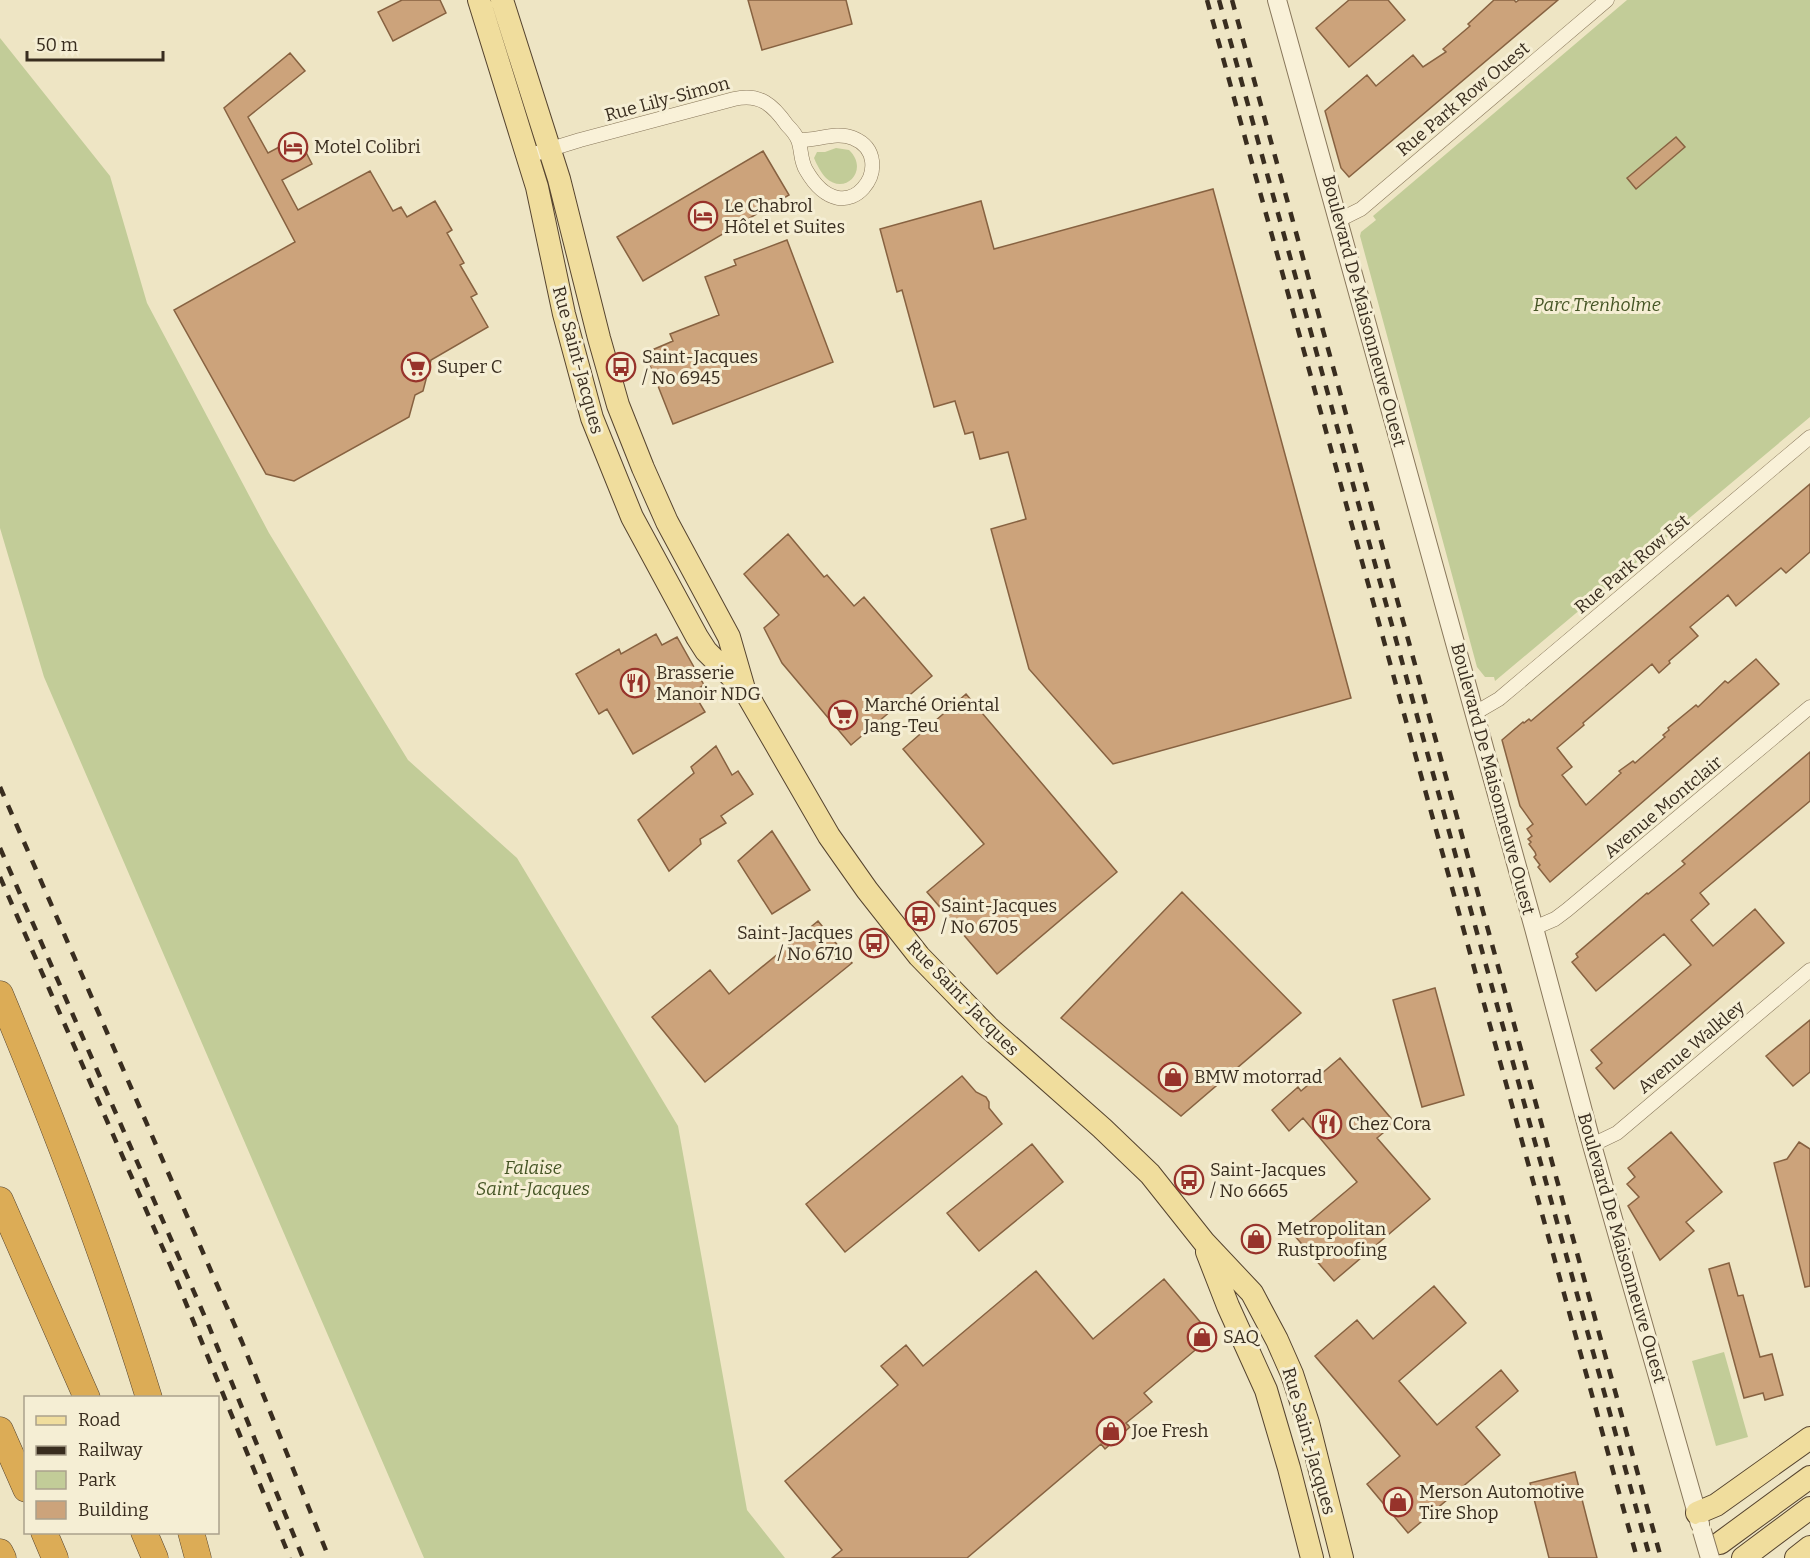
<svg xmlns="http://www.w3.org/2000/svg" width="1810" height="1558" font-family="Bitter,serif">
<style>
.green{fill:#c2cc98}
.building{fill:#cca37b;stroke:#876241;stroke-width:1.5}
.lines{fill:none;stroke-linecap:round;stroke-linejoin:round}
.minor-casing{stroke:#88775b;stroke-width:15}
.tertiary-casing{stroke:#88775b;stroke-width:20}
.primary-casing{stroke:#56442f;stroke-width:24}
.motorway-casing{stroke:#56442f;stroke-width:27}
.minor{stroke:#f9f1d8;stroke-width:14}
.tertiary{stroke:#f9f1d8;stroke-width:18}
.primary{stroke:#f0dd9d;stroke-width:22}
.motorway{stroke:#dcac56;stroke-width:26}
.rail{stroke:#392d1f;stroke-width:4.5;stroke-dasharray:10 10;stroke-linecap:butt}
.tertiary-bridge-casing{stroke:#88775b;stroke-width:20;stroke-linecap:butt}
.tertiary-bridge{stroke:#f9f1d8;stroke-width:18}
.labels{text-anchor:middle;stroke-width:6;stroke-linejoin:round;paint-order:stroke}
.street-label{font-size:18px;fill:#392d1f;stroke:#f5eed4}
.poi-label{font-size:18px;fill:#392d1f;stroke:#f5eed4;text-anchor:start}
.park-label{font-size:18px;font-style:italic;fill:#455525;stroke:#f5eed4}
</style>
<rect width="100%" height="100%" fill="#eee5c4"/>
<!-- green -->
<path class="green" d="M1627,0h183v417l-315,264 -1,-4h-9l-8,-10 -117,-431 1,-4 15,-12 -3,-4z
M0,38l110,138 37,127 122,230 139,227 109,98 161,268 69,384 38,48h-361l-380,-881 -44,-149z
M836,148l13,2c21,20 -4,46 -23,28 -5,-5 -9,-13 -12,-20l3,-6h8z
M1724,1352l24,85 -32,9 -24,-85z"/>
<!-- building -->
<path class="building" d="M402,0h38l6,13 -53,28 -15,-29z
M748,0h98l6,24 -90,26z
M1349,0h39l17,20 -56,47 -33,-39z
M1494,0h20l2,2 3,-2h39l-209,177 -8,-9 -16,-57 42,-36 9,11 37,-31 10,12 23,-15 -3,-3 27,-23 -2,-2z
M290,53l15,18 -57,46 20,36 30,-16 14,27 -30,16 16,30 72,-39 23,40 8,-4 6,10 28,-16 17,29 -5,3 17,30 -4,2 17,29 -6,3 17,30 -57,33 -8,31 -8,4 -6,22 -115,64 -28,-7 -92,-164 121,-68 -71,-134z
M1676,137l9,10 -49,42 -9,-11z
M763,151l26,44 -146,86 -26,-44z
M1213,189l138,509 -238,66 -84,-95 -38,-140 35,-10 -18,-67 -28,7 -7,-27 -8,2 -10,-33 -21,6 -32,-117 -5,2 -17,-63 101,-28 13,48z
M787,240l46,122 -160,62 -28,-71 28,-12 -3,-7 49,-19 -14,-38 31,-12 -2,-5z
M1810,484v68l-24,21 -5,-5 -45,38 -8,-11 -38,32 8,9 -29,25 1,2 -11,10 -7,-9 -69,59 1,2 -27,23 15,19 -10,8 24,30 35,-32 -2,-2 14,-10 2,2 30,-26 -2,-2 6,-5 -1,-2 28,-23 2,2 27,-26 3,2 28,-24 23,25 -229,198 -12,-15 2,-2 -6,-8 2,-2 -1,-3 -6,-8 2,-2 -3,-3 4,-3 -5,-7 6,-5 -13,-18 -18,-66 21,-18 1,1 5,-4 2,2z
M788,534l36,43 3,-2 27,31 10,-9 68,79 -81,69 -69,-82 -18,-35 15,-13 -35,-41z
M656,634l6,11 15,-8 27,48 -11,7 12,20 -72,42 -26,-45 -8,5 -23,-40 43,-25 2,5z
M966,694l151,178 -120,102 -70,-82 57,-48 -81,-95z
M716,746l16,29 6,-4 15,23 -32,22 5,7 -26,16 1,5 -32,27 -31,-51 56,-47 -3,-6z
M1810,752v49l-110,92 9,11 -18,16 22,26 42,-37 29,34 -170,146 -18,-21 6,-5 -11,-13 100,-85 -27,-31 -68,57 -24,-29 6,-5 -2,-3 71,-61 1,1 37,-30 -3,-3z
M772,831l38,59 -38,24 -34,-53z
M1182,892l119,121 -120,103 -120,-98z
M818,921l34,42 -147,119 -53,-65 58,-47 19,24z
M1435,988l29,107 -42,12 -29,-107z
M1810,1020v52l-17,14 -27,-30z
M1340,1058l55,65 -18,15 53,61 -96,82 -40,-46 63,-53 -54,-64 -14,13 -17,-21 26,-23 3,4z
M962,1076l14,16 10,5 3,5v6l13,16 -157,128 -39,-48z
M1671,1132l51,60 -36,30 8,9 -34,29 -32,-54 11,-9 -12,-13 8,-7 -7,-9z
M1799,1142l11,7v137l-5,1 -31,-124 13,-4z
M1032,1144l31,38 -84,69 -32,-38z
M1729,1263l9,33 5,-1 17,62 12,-3 11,41 -18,5 -2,-7 -19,5 -35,-129z
M1036,1271l57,68 71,-60 48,57 -68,57 8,9 -26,21 4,4 -25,22 -4,-5 -134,114h-135l10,-8 -57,-69 113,-96 -17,-19 25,-21 17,21z
M1434,1286l32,37 -67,58 38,44 64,-55 17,21 -42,36 24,28 -92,78 -41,-49 33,-28 -85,-100 42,-36 16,19z
M1575,1472l22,86h-48l-19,-75z"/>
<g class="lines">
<!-- minor casing -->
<g class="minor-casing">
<path id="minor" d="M528,156l52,-16 154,-41c26,-6 39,6 53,26 4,4 9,10 11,15 4,10 2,20 8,30 41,71 96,-12 47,-32 -17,-7 -37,3 -55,2
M1339,220l22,-11 246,-209
M1475,713l24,-14 311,-262
M1534,928l21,-9 12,-9 243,-203
M1592,1145l25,-12 193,-163"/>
</g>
<!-- tertiary casing -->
<g class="tertiary-casing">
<path id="tertiary" d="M1277,0l257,928 58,217 108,379"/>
</g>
<!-- primary casing -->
<g class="primary-casing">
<path id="primary" d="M479,0l58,187 27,127 28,104 40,99 65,120 9,14 37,37
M502,0l57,179 40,159 19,67 25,63 24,54 62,115 15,52 85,147 38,54 52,66 70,72 113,100 48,46 54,68 48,51 25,47 15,34 16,49 34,135
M1207,1252l21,54 38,84 23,78 23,90
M1697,1513l19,-8 94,-67
M1720,1543l90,-66
M1743,1558l67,-50
M1796,1558l14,-11"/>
</g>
<!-- motorway casing -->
<g class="motorway-casing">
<path id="motorway" d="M0,994c55,132 107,267 149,404
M0,1200l87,198
M0,1430l26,59
M44,1532l11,26
M144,1532l11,26
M191,1532l7,26
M0,1552l3,6"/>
</g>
<!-- minor -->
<use href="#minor" class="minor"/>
<!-- tertiary -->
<use href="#tertiary" class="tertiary"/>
<!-- primary -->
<use href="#primary" class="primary"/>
<!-- motorway -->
<use href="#motorway" class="motorway"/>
<!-- rail -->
<path class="rail" d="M1207,0l430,1558
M1219,0l431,1558
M1232,0l429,1558
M0,787l242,555 87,216
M0,848l208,476 95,234
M0,877l172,392 118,289"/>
<!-- tertiary-bridge casing -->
<g class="tertiary-bridge-casing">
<path id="tertiary-bridge" d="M1702,1531l8,27"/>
</g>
<!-- tertiary-bridge -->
<use href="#tertiary-bridge" class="tertiary-bridge"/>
</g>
<!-- icons -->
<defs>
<g id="hotel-ring" transform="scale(1.5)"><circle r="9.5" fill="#f5eed4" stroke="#97332b" stroke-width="1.5"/><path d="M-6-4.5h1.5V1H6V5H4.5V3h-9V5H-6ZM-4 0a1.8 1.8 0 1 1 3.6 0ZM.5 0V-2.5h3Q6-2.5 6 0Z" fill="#97332b"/></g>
<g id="supermarket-ring" transform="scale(1.5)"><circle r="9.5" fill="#f5eed4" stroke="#97332b" stroke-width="1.5"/><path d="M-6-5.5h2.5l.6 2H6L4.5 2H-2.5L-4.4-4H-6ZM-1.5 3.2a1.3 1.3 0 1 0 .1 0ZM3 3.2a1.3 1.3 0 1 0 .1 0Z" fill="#97332b"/></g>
<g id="bus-ring" transform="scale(1.5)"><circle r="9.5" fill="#f5eed4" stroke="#97332b" stroke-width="1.5"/><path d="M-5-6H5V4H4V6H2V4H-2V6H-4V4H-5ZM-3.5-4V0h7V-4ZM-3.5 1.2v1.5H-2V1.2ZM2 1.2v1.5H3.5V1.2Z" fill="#97332b"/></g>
<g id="restaurant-ring" transform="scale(1.5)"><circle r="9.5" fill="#f5eed4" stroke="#97332b" stroke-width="1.5"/><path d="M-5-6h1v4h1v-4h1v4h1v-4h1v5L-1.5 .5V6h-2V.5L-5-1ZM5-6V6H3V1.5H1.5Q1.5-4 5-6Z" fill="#97332b"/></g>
<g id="shop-ring" transform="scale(1.5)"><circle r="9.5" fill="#f5eed4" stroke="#97332b" stroke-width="1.5"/><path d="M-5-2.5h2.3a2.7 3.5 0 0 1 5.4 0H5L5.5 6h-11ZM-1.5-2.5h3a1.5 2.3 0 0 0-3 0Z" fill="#97332b"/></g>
</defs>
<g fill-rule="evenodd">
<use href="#hotel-ring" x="293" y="147"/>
<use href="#hotel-ring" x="703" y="216"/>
<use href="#supermarket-ring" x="416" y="367"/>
<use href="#bus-ring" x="621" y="367"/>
<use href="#restaurant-ring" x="635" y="683"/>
<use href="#supermarket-ring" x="843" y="715"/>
<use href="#bus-ring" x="920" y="916"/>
<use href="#bus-ring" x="874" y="943"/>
<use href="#shop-ring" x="1173" y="1077"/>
<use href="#restaurant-ring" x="1327" y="1124"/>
<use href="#bus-ring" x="1189" y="1180"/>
<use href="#shop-ring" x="1256" y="1239"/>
<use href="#shop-ring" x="1202" y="1337"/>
<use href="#shop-ring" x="1111" y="1431"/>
<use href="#shop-ring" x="1398" y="1502"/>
</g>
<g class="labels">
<!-- street labels -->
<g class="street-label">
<text transform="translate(667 99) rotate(-15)" y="6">Rue Lily-Simon</text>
<text transform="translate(1463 99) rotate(-40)" y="6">Rue Park Row Ouest</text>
<text transform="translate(1364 311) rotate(75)" y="6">Boulevard De Maisonneuve Ouest</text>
<text transform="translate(578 360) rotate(75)" y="6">Rue Saint-Jacques</text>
<text transform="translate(1632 564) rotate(-40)" y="6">Rue Park Row Est</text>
<text transform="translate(1493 779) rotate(75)" y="6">Boulevard De Maisonneuve Ouest</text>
<text transform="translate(1663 807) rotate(-40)" y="6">Avenue Montclair</text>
<text transform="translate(963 998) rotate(46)" y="6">Rue Saint-Jacques</text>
<text transform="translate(1691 1047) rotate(-40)" y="6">Avenue Walkley</text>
<text transform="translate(1622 1248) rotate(74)" y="6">Boulevard De Maisonneuve Ouest</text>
<text transform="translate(1309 1441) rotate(74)" y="6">Rue Saint-Jacques</text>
</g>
<!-- poi labels -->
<g class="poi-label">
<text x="314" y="153">Motel Colibri</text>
<text x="724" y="212">Le Chabrol<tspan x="724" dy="21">Hôtel et Suites</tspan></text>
<text x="642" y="363">Saint-Jacques<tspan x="642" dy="21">/ No 6945</tspan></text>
<text x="437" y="373">Super C</text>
<text x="656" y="679">Brasserie<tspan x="656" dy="21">Manoir NDG</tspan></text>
<text x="864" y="711">Marché Oriental<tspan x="864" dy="21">Jang-Teu</tspan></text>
<text x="941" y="912">Saint-Jacques<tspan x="941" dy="21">/ No 6705</tspan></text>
<text x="853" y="939" text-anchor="end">Saint-Jacques<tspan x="853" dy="21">/ No 6710</tspan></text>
<text x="1194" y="1083">BMW motorrad</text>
<text x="1348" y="1130">Chez Cora</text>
<text x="1210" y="1176">Saint-Jacques<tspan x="1210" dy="21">/ No 6665</tspan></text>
<text x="1277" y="1235">Metropolitan<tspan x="1277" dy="21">Rustproofing</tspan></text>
<text x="1223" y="1343">SAQ</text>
<text x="1132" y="1437">Joe Fresh</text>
<text x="1419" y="1498">Merson Automotive<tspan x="1419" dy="21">Tire Shop</tspan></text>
</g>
<!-- park labels -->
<g class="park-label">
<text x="1597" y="311">Parc Trenholme</text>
<text x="533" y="1174">Falaise<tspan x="533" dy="21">Saint-Jacques</tspan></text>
</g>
</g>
<!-- legend -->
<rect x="24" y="1396" width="195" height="138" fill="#f5eed4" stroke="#aaa18c" stroke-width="1.5"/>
<rect x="36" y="1416" width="30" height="9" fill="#f0dd9d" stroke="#aaa18c" stroke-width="1.5"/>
<text x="78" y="1426" font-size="18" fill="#392d1f">Road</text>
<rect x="36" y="1446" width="30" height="9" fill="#392d1f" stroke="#aaa18c" stroke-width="1.5"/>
<text x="78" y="1456" font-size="18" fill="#392d1f">Railway</text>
<rect x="36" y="1471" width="30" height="18" fill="#c2cc98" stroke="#aaa18c" stroke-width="1.5"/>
<text x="78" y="1486" font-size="18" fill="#392d1f">Park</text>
<rect x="36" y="1501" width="30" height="18" fill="#cca37b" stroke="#aaa18c" stroke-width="1.5"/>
<text x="78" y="1516" font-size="18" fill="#392d1f">Building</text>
<!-- scale -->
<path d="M27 51v9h136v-9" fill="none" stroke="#392d1f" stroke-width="3"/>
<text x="36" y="51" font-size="18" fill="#392d1f" stroke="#f5eed4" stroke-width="4.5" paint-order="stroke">50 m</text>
</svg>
